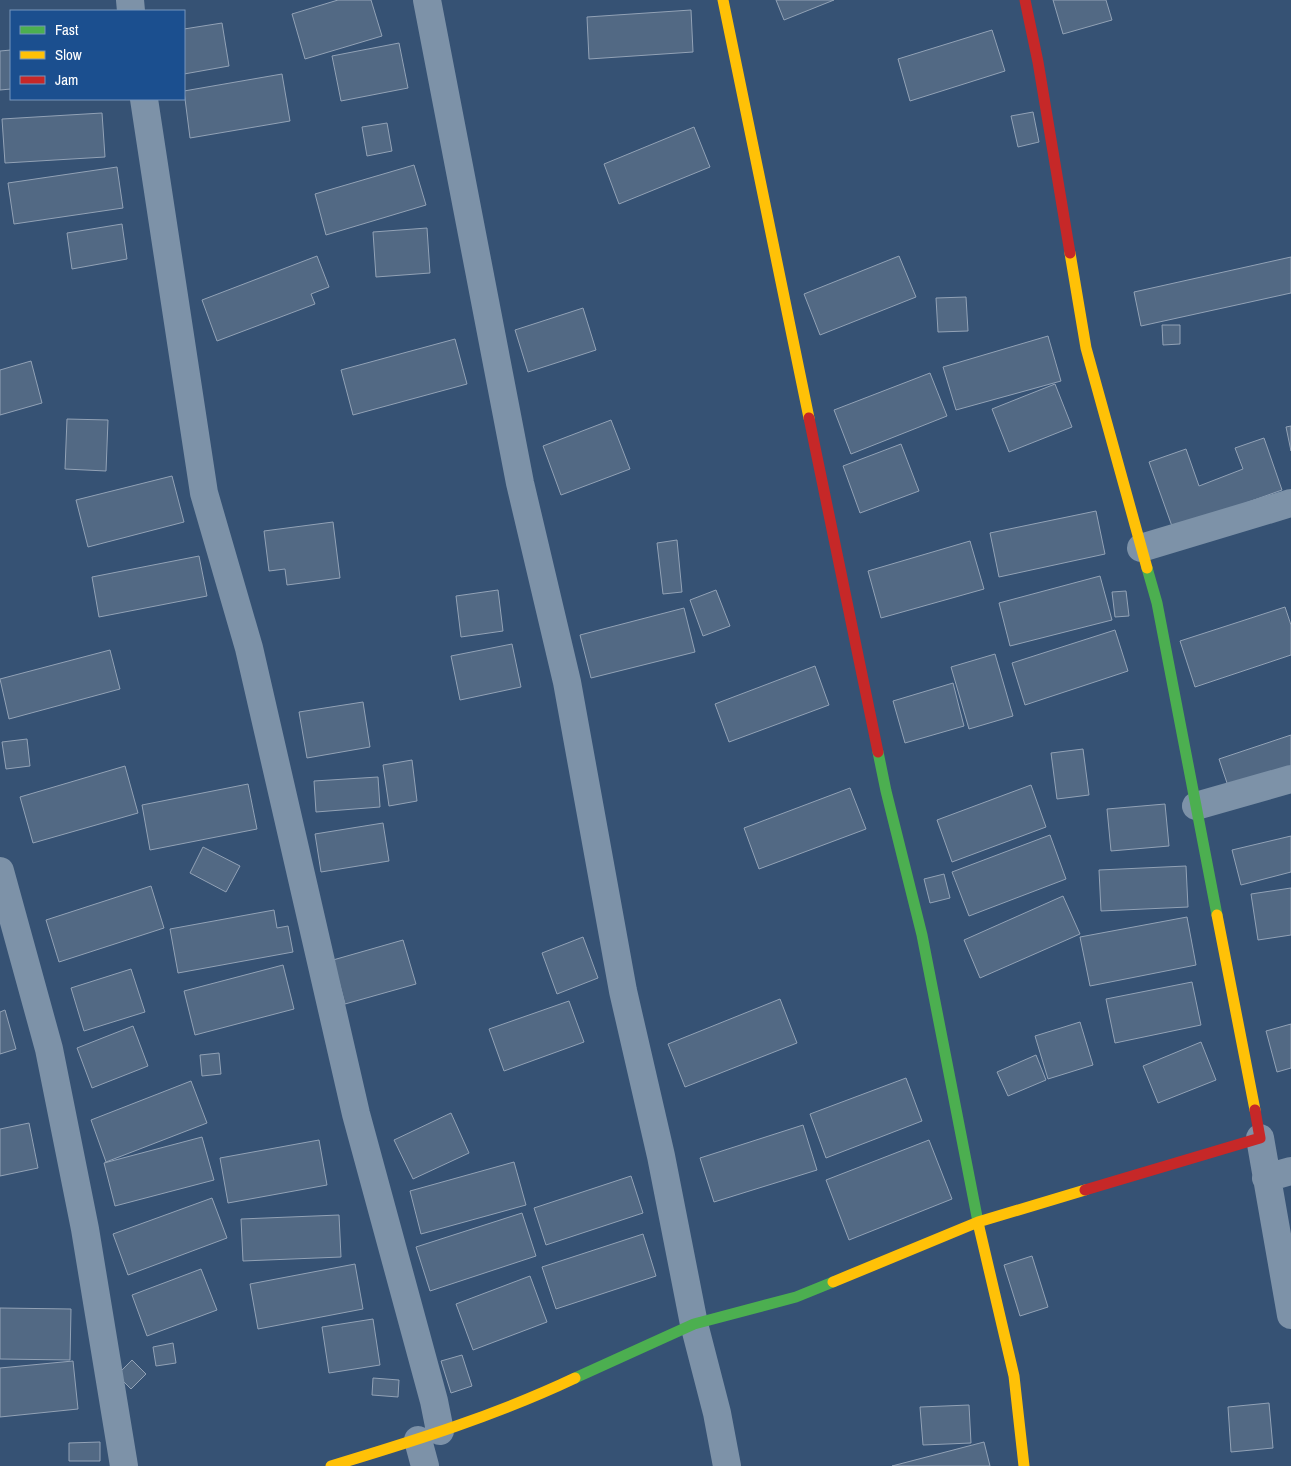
<svg xmlns="http://www.w3.org/2000/svg" width="1291" height="1466" font-family="'Archivo Narrow',sans-serif">
<style>
.building{fill:#526984;stroke:#92a2b6}
.lines{fill:none;stroke-linecap:round;stroke-linejoin:round}
.street{stroke:#7d92a8;stroke-width:28}
.fast{stroke:#4caf50;stroke-width:11}
.slow{stroke:#ffc107;stroke-width:11}
.jam{stroke:#c62828;stroke-width:11}
</style>
<rect width="100%" height="100%" fill="#365274"/>
<!-- building -->
<path class="building" d="M338,0h33l11,36 -77,23 -13,-45z
M776,0h58l-50,20z
M1053,0h53l6,20 -49,14z
M691,10l2,42 -104,7 -2,-42z
M222,23l7,43 -45,8v-45z
M992,30l13,41 -95,30 -12,-42z
M399,43l9,45 -67,13 -9,-45z
M11,50v39l-11,1v-39z
M282,74l8,47 -100,17 -6,-47z
M1033,112l6,30 -21,5 -7,-31z
M102,113l3,44 -100,6 -3,-44z
M387,123l5,28 -25,5 -5,-29z
M694,127l16,40 -91,37 -15,-40z
M414,165l12,40 -100,30 -11,-41z
M117,167l6,41 -109,16 -6,-41z
M122,224l5,35 -55,10 -5,-36z
M427,228l3,45 -54,4 -3,-45z
M317,256l12,31 -18,7 4,10 -98,37 -15,-41z
M899,256l17,41 -96,38 -16,-41z
M1291,257v36l-150,33 -7,-34z
M966,297l2,34 -30,1 -2,-34z
M583,308l13,42 -68,22 -13,-42z
M1162,325h18v19l-17,1z
M1048,336l13,45 -105,29 -13,-43z
M455,339l12,45 -114,31 -12,-45z
M31,361l11,42 -42,12v-45z
M930,373l17,43 -96,38 -17,-44z
M1055,384l17,43 -63,25 -17,-43z
M67,419l41,1 -2,51 -41,-2z
M611,420l19,49 -69,26 -18,-49z
M1291,426v25l-5,-24z
M1264,438l18,52 -109,39 -24,-67 37,-13 13,37 44,-17 -8,-21z
M901,444l18,47 -59,22 -17,-47z
M172,476l12,46 -96,25 -12,-47z
M1096,511l9,43 -106,23 -9,-44z
M333,522l7,56 -53,7 -2,-16 -16,2 -5,-40z
M677,540l5,52 -19,2 -6,-51z
M970,541l14,48 -103,29 -13,-47z
M199,556l8,40 -108,21 -7,-40z
M1100,576l12,44 -102,26 -11,-43z
M498,590l5,41 -42,6 -5,-41z
M716,590l14,36 -27,10 -13,-36z
M1126,591l3,25 -14,1 -3,-25z
M1285,607l6,18v30l-96,32 -15,-46z
M684,608l11,44 -104,26 -11,-43z
M1115,630l13,41 -103,34 -13,-42z
M512,644l9,43 -61,13 -9,-44z
M110,650l10,39 -111,30 -9,-40z
M995,654l18,62 -44,13 -18,-62z
M815,666l14,39 -100,37 -14,-38z
M953,683l11,43 -59,17 -12,-42z
M363,702l7,45 -63,11 -8,-46z
M1291,735v47l-58,19 -14,-42z
M27,739l3,27 -24,3 -4,-27z
M1083,749l6,46 -32,4 -6,-46z
M412,760l5,41 -28,5 -6,-41z
M125,766l13,47 -105,30 -13,-46z
M378,777l2,30 -64,5 -2,-31z
M248,784l9,45 -107,21 -8,-45z
M1031,785l15,42 -94,35 -15,-42z
M850,788l16,41 -107,40 -15,-41z
M1165,804l4,42 -58,5 -4,-42z
M383,823l6,38 -68,11 -6,-38z
M1050,835l16,44 -97,37 -17,-44z
M1291,836v36l-50,13 -9,-35z
M203,847l37,19 -14,26 -36,-19z
M1186,866l2,41 -87,4 -2,-41z
M944,874l6,24 -20,5 -6,-24z
M151,886l13,42 -105,34 -13,-42z
M1291,888v47l-33,5 -7,-46z
M1063,896l17,38 -100,44 -16,-38z
M274,910l3,18 11,-2 5,26 -115,21 -8,-44z
M1187,917l9,48 -106,21 -10,-49z
M583,937l15,41 -41,16 -15,-41z
M403,940l13,44 -71,20 -12,-44z
M283,965l11,44 -99,26 -11,-44z
M131,969l14,43 -61,19 -13,-43z
M1192,982l9,43 -86,18 -9,-44z
M780,999l17,44 -112,44 -17,-43z
M569,1001l15,41 -80,29 -15,-42z
M5,1010l11,39 -16,5v-42z
M1080,1022l13,43 -45,14 -13,-43z
M1291,1024v44l-14,4 -11,-41z
M133,1026l15,40 -56,22 -15,-40z
M1201,1042l15,38 -58,23 -15,-37z
M219,1053l2,21 -19,2 -2,-21z
M1036,1055l10,25 -38,16 -11,-24z
M906,1078l16,43 -96,37 -16,-44z
M191,1081l16,42 -101,39 -15,-42z
M451,1113l18,40 -56,26 -19,-39z
M29,1123l9,45 -38,8v-47z
M803,1125l14,45 -103,32 -14,-44z
M202,1137l12,43 -99,26 -11,-43z
M319,1140l8,45 -99,18 -8,-45z
M929,1140l23,59 -103,41 -23,-60z
M514,1162l12,43 -105,29 -11,-43z
M631,1176l12,37 -97,32 -12,-37z
M212,1198l15,40 -99,37 -15,-41z
M522,1213l14,43 -106,35 -14,-44z
M339,1215l2,42 -98,4 -2,-42z
M643,1234l13,42 -100,33 -14,-42z
M1032,1256l16,51 -28,9 -16,-51z
M355,1264l8,45 -105,20 -8,-45z
M201,1269l16,41 -70,26 -15,-41z
M530,1276l17,46 -74,28 -17,-46z
M0,1308l71,1 -1,51 -70,-1z
M373,1319l7,46 -51,8 -7,-46z
M173,1343l3,20 -20,3 -3,-19z
M462,1355l10,31 -21,7 -10,-32z
M132,1360l14,14 -15,15 -14,-14z
M73,1361l5,48 -78,8v-49z
M373,1378l26,2 -1,17 -26,-2z
M1269,1403l4,45 -42,4 -3,-45z
M969,1405l2,38 -48,2 -3,-38z
M100,1442v19h-31v-18z
M984,1442l6,24h-98z"/>
<g class="lines">
<!-- street -->
<path class="street" d="M130,0l1,11
M427,0l93,483 47,199 56,309 38,165 33,168 23,89 10,53
M144,99l60,394 45,155 107,466 78,287 6,30
M1141,548l150,-45
M1196,806l95,-27
M0,871l49,178 36,180 39,237
M1260,1138l31,177
M1266,1178l25,-7
M418,1440l7,26"/>
<!-- fast -->
<path class="fast" d="M1147,568l10,35 60,312
M878,752l8,39 36,144 57,292
M575,1378l119,-54 102,-27 37,-15"/>
<!-- slow -->
<path class="slow" d="M723,0l86,418
M1070,253l16,95 61,220
M1217,915l38,195
M979,1227l35,149 10,90
M833,1282l145,-60 107,-32
M331,1466c83,-25 166,-51 244,-88"/>
<!-- jam -->
<path class="jam" d="M1025,0l13,62 32,191
M809,418l69,334
M1085,1190l175,-52 -5,-28"/>
</g>
<!-- legend -->
<rect x="10" y="10" width="175" height="90" fill="#1b4f8f" stroke="#7695bc"/>
<rect x="20" y="26" width="25" height="8" fill="#4caf50" stroke="#7695bc"/>
<text x="55" y="35" font-size="15" fill="#ffffff">Fast</text>
<rect x="20" y="51" width="25" height="8" fill="#ffc107" stroke="#7695bc"/>
<text x="55" y="60" font-size="15" fill="#ffffff">Slow</text>
<rect x="20" y="76" width="25" height="8" fill="#c62828" stroke="#7695bc"/>
<text x="55" y="85" font-size="15" fill="#ffffff">Jam</text>
</svg>
